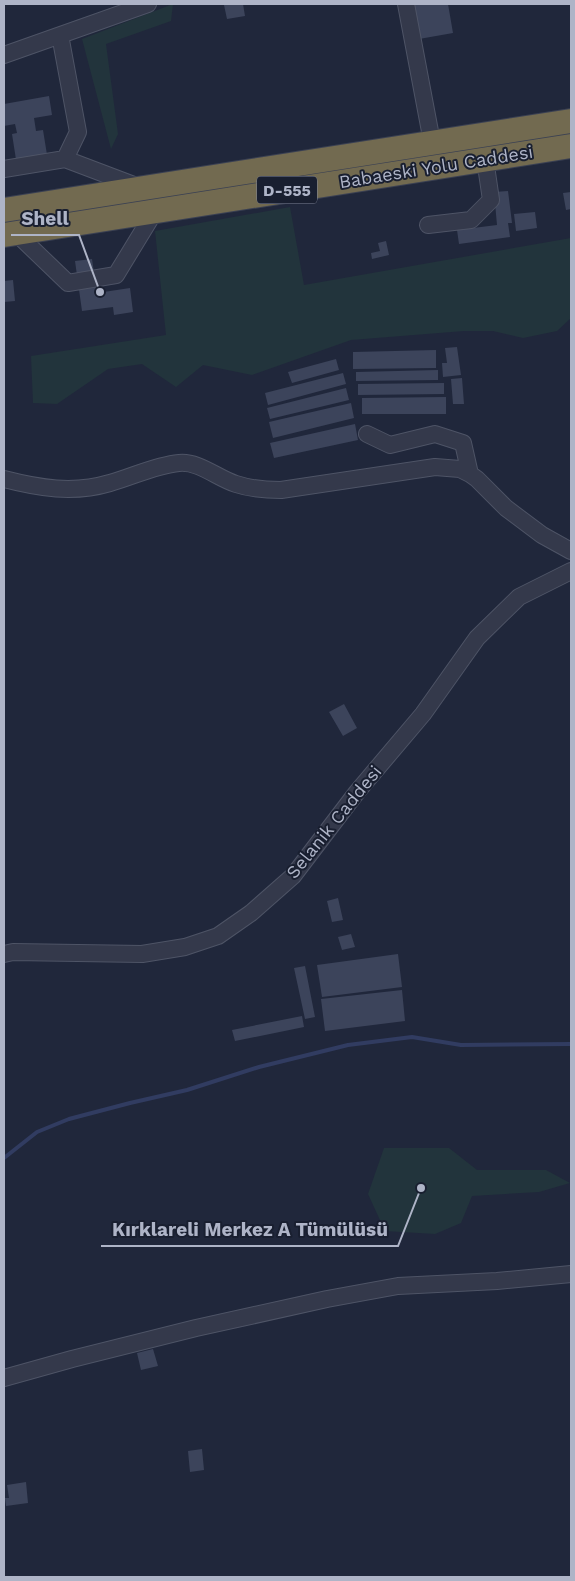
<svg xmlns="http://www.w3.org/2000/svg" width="575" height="1581" font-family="'Work Sans',sans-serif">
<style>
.green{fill:#22343c}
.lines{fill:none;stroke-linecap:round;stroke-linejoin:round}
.stream{stroke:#313c61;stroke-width:4}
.building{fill:#3c445b}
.minor-casing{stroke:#4e5466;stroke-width:18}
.highway-casing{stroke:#3b4153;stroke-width:26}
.minor{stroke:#34394b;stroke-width:16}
.highway{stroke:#726a50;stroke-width:24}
.labels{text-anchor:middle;stroke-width:4;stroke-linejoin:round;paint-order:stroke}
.shield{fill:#191f30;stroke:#81879a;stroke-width:1}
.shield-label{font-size:16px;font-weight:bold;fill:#aeb4c7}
.street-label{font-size:18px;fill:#aeb4c7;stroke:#191f30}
.leader{fill:none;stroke:#aeb4c7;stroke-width:2}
.callout-dot{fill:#aeb4c7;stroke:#191f30;stroke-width:2}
.callout-label{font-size:19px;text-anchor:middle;font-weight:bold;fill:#aeb4c7;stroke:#191f30;stroke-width:4;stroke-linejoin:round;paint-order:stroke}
</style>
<rect width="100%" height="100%" fill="#20273b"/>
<!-- green -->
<path class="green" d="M173,4l-2,17 -65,23 12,90 -7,15 -29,-110z
M290,207l14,78 267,-47v80l-14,13 -34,7 -30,-7h-29l-113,9 -99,35 -49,-10 -27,22 -34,-23 -34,5 -51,35 -24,-1 -2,-47 135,-21 -11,-104z
M384,1148h65l28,22h69l24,13 -31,9 -67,4 -11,27 -26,11 -50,-3 -17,-37z"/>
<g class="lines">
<!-- stream -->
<path class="stream" d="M4,1158l33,-26 32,-13 61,-16 57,-13 72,-23 89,-22 64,-8 49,8 110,-1"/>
</g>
<!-- building -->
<path class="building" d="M232,4h11l2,12 -18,3 -3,-14z
M413,4h35l5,29 -34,6z
M49,96l3,19 -18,3 2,13 7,-1 5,31 -31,5 -5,-32 5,-1 -2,-9 -11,2v-22z
M508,191l4,32h-4l2,14 -51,7 -2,-14 40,-5 -3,-33z
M571,192v17l-5,1 -3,-17z
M535,212l2,16 -21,3 -2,-17z
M386,241l3,14 -17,4 -1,-6 9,-2 -2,-8z
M92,259l5,34 33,-5 3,24 -19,3 -1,-8 -31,4 -7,-50z
M13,280l2,21 -11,1v-21z
M457,347l4,28 -18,2 -1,-14h5l-2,-15z
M436,350v18l-83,1v-17z
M336,359l3,11 -47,13 -4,-11z
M438,370v10l-82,1v-9z
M343,373l3,11 -78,21 -3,-12z
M462,378l2,26h-11l-2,-25z
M444,383v11l-86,1v-11z
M346,388l3,12 -79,19 -3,-11z
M446,397v17h-84v-16z
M351,403l3,15 -81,20 -4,-16z
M355,424l3,16 -84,18 -4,-15z
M344,704l13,24 -14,8 -14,-24z
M338,898l5,22 -11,2 -5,-21z
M351,934l4,13 -13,3 -4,-13z
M398,954l4,33 -80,10 -5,-32z
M305,966l10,51 -10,2 -11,-51z
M402,990l3,31 -80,10 -4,-32z
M302,1016l2,11 -69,14 -3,-11z
M153,1349l5,17 -17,4 -4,-17z
M202,1449l2,21 -14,2 -2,-21z
M26,1482l2,21 -22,3 -1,-8h4l-2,-13z"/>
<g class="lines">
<!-- minor casing -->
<g class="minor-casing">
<path id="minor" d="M406,4l26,138
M60,35l18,97 -13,27
M4,55l144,-51
M4,169l61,-10 74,28
M428,225l43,-5 20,-20 -6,-41
M16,233l52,50 48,-8 39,-64
M367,434l23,11 45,-11 28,9 7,31
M4,479c35,9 69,15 106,4 22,-6 46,-18 69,-20 20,-2 38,15 57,21 15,5 29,6 45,6l154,-23 25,2 10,5 7,5 29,29 36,27 29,16
M4,954l9,-2 129,2 43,-7 33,-11 33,-23 42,-37 64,-84 66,-78 54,-76 42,-41 52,-26
M4,1378l68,-19 124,-31 131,-29 71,-13 99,-5 74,-7"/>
</g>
<!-- highway casing -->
<g class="highway-casing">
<path id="highway" d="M4,210l567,-89
M4,235l567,-89"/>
</g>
<!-- minor -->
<use href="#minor" class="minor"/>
<!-- highway -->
<use href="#highway" class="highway"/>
</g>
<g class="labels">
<!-- shield labels -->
<rect class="shield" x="257" y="176.5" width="60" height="27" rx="4"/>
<g class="shield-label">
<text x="287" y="196">D-555</text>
</g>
<!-- street labels -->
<g class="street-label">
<text transform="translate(436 167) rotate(-9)" y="6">Babaeski Yolu Caddesi</text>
<text transform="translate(334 822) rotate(-51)" y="6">Selanik Caddesi</text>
</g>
</g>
<!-- callouts -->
<path class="leader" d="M100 292L79 235H11M421 1188L398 1246H101"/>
<g class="callout-dot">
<circle cx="100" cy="292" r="5"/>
<circle cx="421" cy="1188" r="5"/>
</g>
<g class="callout-label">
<text x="45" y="225">Shell</text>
<text x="250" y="1236">Kırklareli Merkez A Tümülüsü</text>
</g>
<!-- border -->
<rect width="575" height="1581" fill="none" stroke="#aeb4c7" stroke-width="10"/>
</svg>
